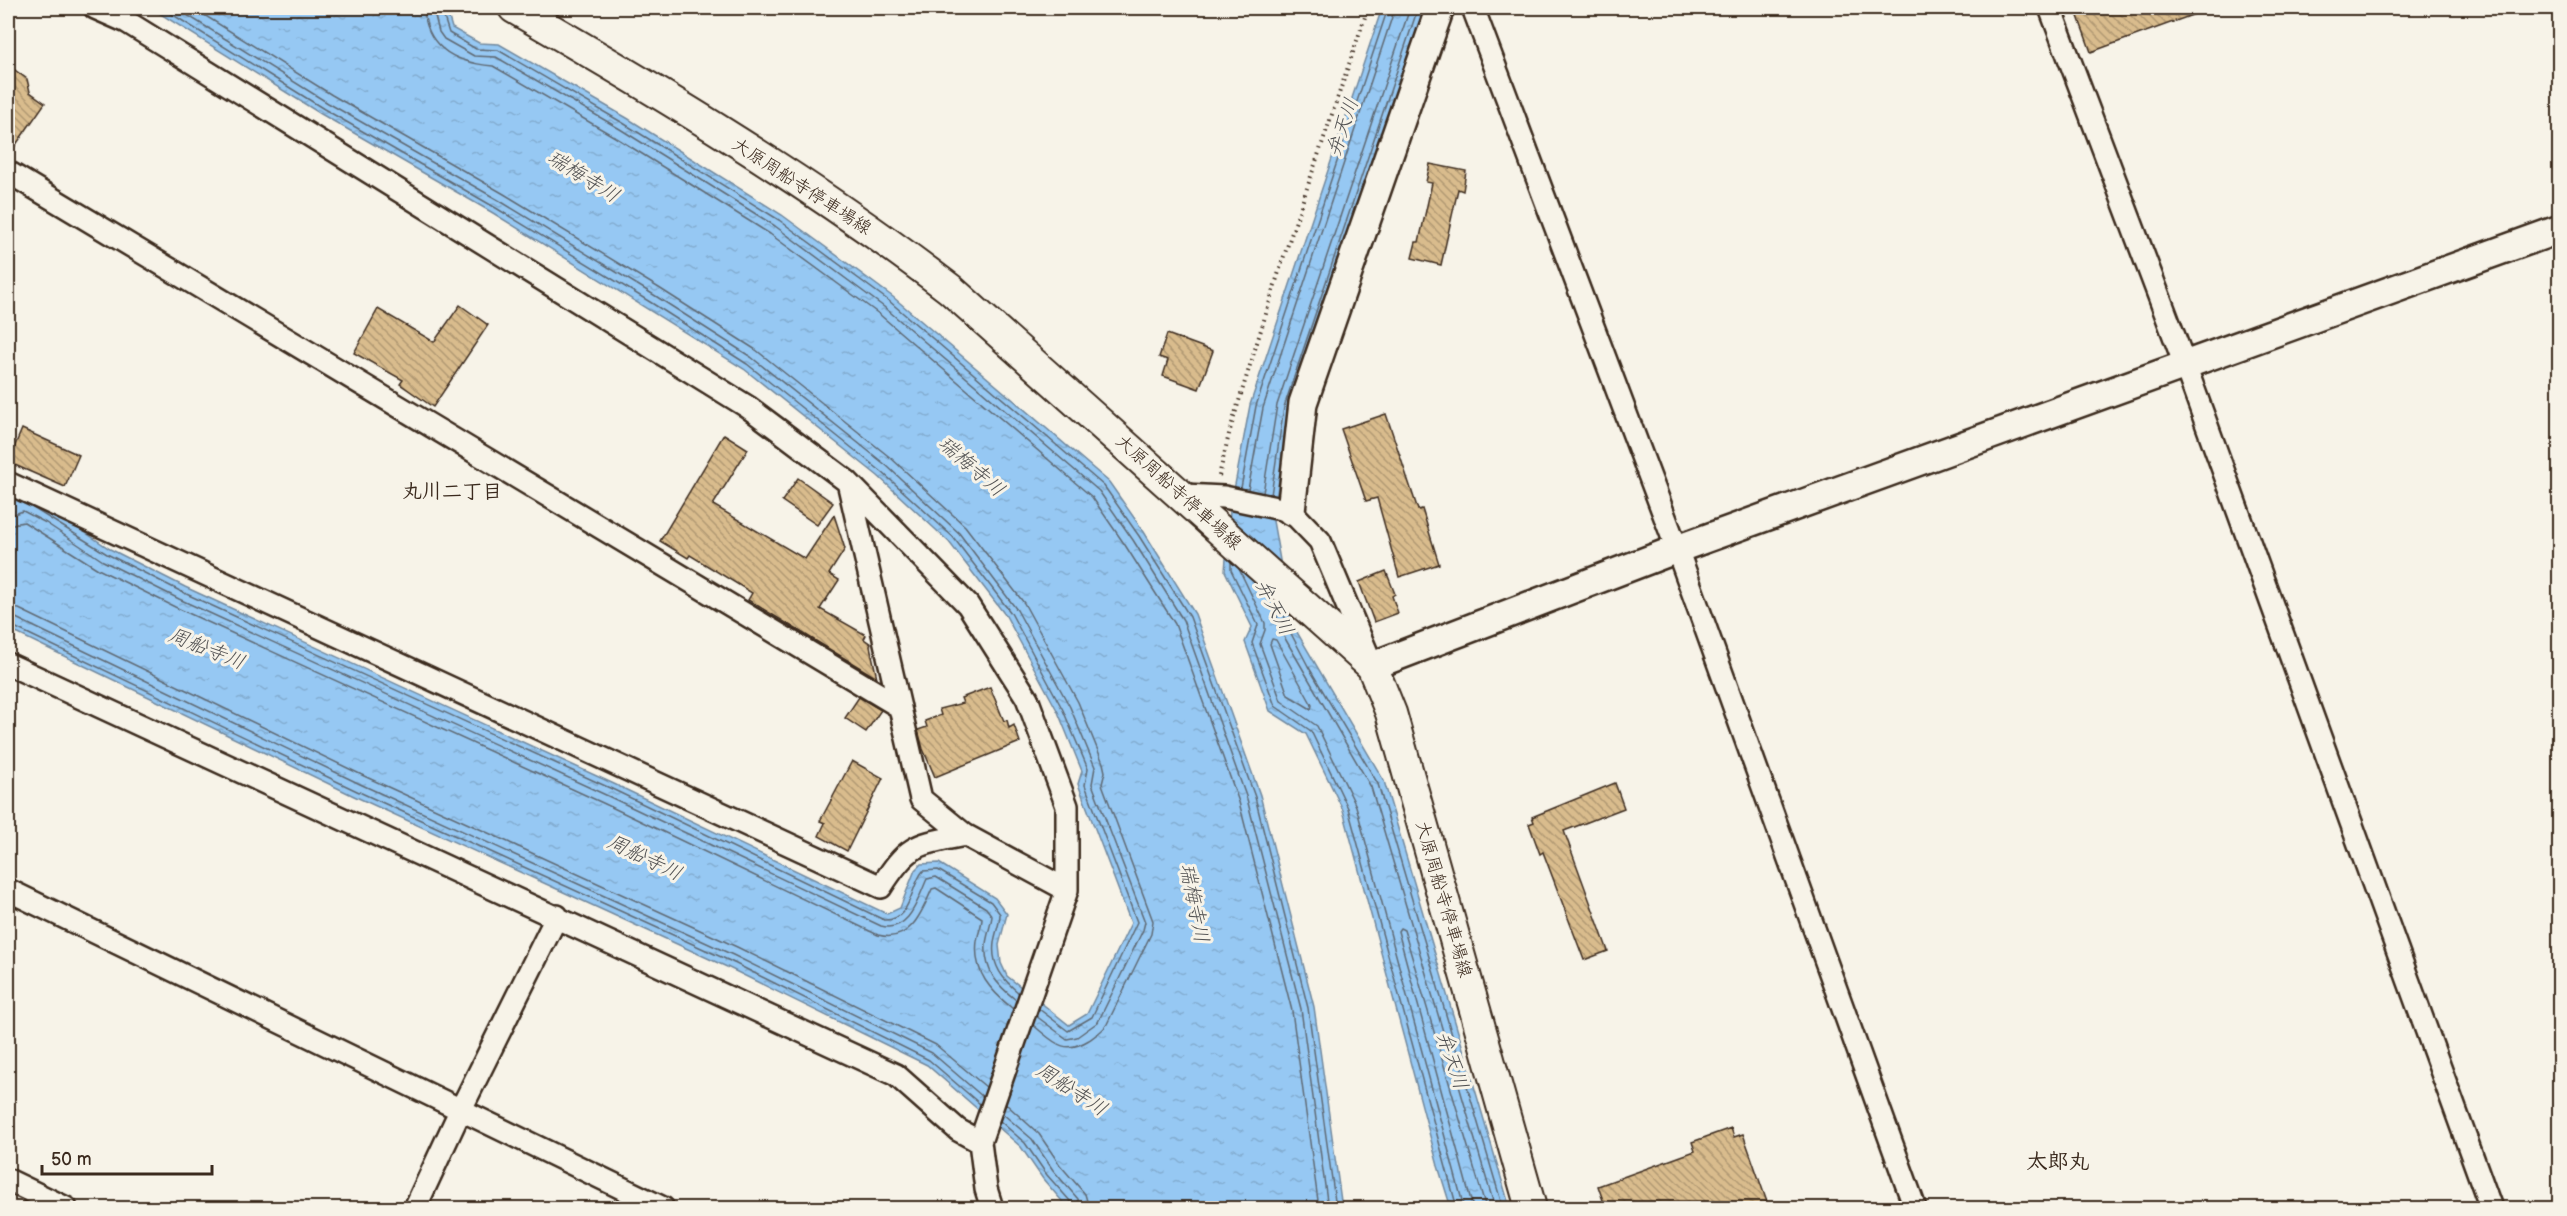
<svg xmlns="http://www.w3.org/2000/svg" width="2567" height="1216" font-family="'Balsamiq Sans','Klee One',sans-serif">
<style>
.water{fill:url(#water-ripples);stroke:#72899e;stroke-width:1.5}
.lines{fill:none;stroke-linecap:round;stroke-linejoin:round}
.shore{stroke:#5f6973;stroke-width:1.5}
.building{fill:url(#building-back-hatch);stroke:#3b2a1e;stroke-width:1.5}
.minor-casing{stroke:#3b2a1e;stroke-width:26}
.tertiary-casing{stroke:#3b2a1e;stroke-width:32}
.secondary-casing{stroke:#3b2a1e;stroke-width:34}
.path{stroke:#3b2a1e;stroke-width:4;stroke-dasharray:1.5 4.5;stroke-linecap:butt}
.minor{stroke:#f7f3e8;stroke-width:21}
.tertiary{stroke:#f7f3e8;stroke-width:27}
.secondary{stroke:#f7f3e8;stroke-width:30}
.labels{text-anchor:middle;stroke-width:6;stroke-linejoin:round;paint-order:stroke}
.street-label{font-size:18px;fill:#3b2a1e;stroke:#f7f3e8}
.water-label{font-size:20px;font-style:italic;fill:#525253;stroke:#f7f3e8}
.neighbourhood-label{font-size:20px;font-weight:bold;fill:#3b2a1e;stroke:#f7f3e8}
.quarter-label{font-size:21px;font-weight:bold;fill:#3b2a1e;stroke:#f7f3e8}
</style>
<defs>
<pattern id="water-ripples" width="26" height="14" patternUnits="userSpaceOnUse" patternTransform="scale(1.5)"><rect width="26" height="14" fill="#96c8f3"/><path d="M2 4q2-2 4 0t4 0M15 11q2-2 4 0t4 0" fill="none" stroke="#82acd0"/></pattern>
<pattern id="building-back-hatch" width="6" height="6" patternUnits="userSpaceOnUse" patternTransform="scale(1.5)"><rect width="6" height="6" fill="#d9bc8d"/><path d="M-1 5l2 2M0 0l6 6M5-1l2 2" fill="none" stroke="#b19973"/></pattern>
</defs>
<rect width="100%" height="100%" fill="#f7f3e8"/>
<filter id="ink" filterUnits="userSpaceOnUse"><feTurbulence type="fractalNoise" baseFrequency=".0167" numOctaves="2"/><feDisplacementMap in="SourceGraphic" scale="12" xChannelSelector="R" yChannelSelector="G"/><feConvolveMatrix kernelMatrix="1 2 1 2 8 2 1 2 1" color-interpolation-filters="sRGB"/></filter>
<g filter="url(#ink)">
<!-- water -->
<path class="water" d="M151,8h295l6,20 27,15 20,1 128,74 155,97 111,82 216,185 35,50 51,82 65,181 54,212 28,201h-274l-25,-29 -22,-32 -94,-82 -200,-98 -373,-171 -346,-167v-122l7,-15 38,19 57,38 75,38 429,197 273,130 13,-6 15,-38 6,-6 18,-1 56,35 12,16 -8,31 2,18 6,13 62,49 18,-11 44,-91 -53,-139 4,-13 -24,-59 -52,-96 -57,-74 -71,-66 -134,-107 -251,-156 -172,-99z
M1382,8h42l-135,401 -16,112 18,101 93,159 126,427h-59l-13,-42 -95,-356 -37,-76 -36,-23 -25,-69 7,-15 -27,-56 5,-60 20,-106z"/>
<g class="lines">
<!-- shore -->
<path class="shore" d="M162,8l162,101 172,99 154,94 97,62 135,108 71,65 58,76 52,97 25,59 -3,16 52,137 -45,95 -24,14 -29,-22
M176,8l152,95 172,98 154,94 97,62 136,109 72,67 58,77 53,97 25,60 -3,17 53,138 -2,8 -45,92 -21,15 -10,2 -31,-23
M193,8l139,87 172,99 155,94 97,62 136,109 73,67 59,77 54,99 25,61 2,9 -3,12 51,137 -2,13 -44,90c-4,7 -11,11 -18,16 -26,16 -36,1 -56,-15
M424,8c2,41 33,55 69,58l122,71 155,97 109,80 213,183 33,48 50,79 64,178 53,209 27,197
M433,8l6,24 5,7 30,17 22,1 124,72 155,97 109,81 215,184 34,49 50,80 64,179 54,210 27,199
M441,8l8,25 27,16 22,1 125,73 156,97 110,81 215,185 35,50 51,81 65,180 53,211 28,200
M1241,488l15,-82 132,-398
M1248,490l15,-82 132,-400
M1263,493l14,-88 133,-397
M1271,495l13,-88 134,-399
M33,508l74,46 75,38 430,197 272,131c28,1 26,-34 39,-49l15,-1 53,32 9,12c0,10 -5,19 -6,29 -3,22 9,37 25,50
M8,516l15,-5 23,12 57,38 76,38 429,197 273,130c29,7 37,-28 46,-47l9,-2 50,31 6,8c-1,9 -5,19 -6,28 -2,27 11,41 30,56
M8,525l16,-3 74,47 77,38 430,197 273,131c32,9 44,-23 54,-46l4,-1 46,30c0,8 -4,15 -5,23 -4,32 14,50 36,68
M1231,562v8l27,55 -6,18 23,63 36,25 37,77 109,400
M1239,569l26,54v7l-5,14 21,57 36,25 39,80 108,402
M1274,600l5,28 92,159 124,421
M8,607l11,2 345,167 373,171 199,98 50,42
M1283,608l3,16 22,42 70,118 125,424
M8,616l8,2 344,166 373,171 199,98 51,44
M8,624l349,167 373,170 199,99 51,44
M1272,639l4,1 36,65 -1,4 -23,-14 -18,-51z
M1006,1104l33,30 21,31 25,29 4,14
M1003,1114l29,25 21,31 25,29 2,9
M1000,1121l25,22 22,32 24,27 1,6
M1473,1208l-75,-277 2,-3 4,2 82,278"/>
</g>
<!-- building -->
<path class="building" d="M2075,8h131v2l-115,42z
M8,65l19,14 3,13 15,11 -37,53z
M1430,164l36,7 -3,20 -5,-2 -17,76 -29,-7 4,-16h3l13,-59 -6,-1z
M460,305l28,20 -55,82 -33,-23 3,-4 -49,-27 24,-44 56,33z
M1167,334l46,17 -14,38 -36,-13 5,-16 -9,-3z
M1386,414l32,96 4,-1 17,55 -40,13 -22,-79 -11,3 -25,-72z
M22,429l57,26 -14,32 -57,-25z
M724,434l24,15 -35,56 92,54 29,-44 11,34 -16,25 10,6 -19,29 46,26 -2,4 7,5 -1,2 7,32 -129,-78 4,-7 -62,-38 -2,3 -28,-17z
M798,478l35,25 -16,22 -35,-24z
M1386,571l9,23 -3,2 6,17 -24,9 -15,-40z
M990,687l14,34 3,-1 2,8 5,-3 6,17 -85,35 -12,-28 -5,-19 9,-3 -2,-6 16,-6 -2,-6 24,-6 -2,-5z
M859,697l22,13 -15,22 -21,-14z
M852,761l31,17 -36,73 -28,-15 6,-13 -5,-2z
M1615,783l9,25 -60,23 44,120 -24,9 -41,-108 -3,2 -11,-30 5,-2 -2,-5z
M1731,1128l3,9 9,-3 24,68 -18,7h-143l-8,-23 97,-35 -3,-9z"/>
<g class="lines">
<!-- minor casing -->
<g class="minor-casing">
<path id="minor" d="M95,8l32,14 621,385 100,75 120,123 59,93 40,108v84l-87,252 6,47 6,19
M1473,8l204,541 238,659
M2050,8l135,357 306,843
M8,172l892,535
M848,482l73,317 44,36 102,55
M8,483l873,404c28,-44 35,-42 84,-52
M1184,495l40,2 67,14 29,30 50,119
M8,664l888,411 62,55 22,12
M8,890l655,318
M8,1180l58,28
M415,1208l46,-99 96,-193"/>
</g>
<!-- tertiary casing -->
<g class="tertiary-casing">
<path id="tertiary" d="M1291,511l12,-108 137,-395
M1372,666l305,-117 883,-320"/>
</g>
<!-- secondary casing -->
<g class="secondary-casing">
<path id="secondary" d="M514,8c149,86 299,176 436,281l422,377 19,47 140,495"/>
</g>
<!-- path -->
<path class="path" d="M1219,476l11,-46 52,-168 86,-254"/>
<!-- minor -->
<use href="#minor" class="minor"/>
<!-- tertiary -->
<use href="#tertiary" class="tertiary"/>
<!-- secondary -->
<use href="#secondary" class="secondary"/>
</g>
</g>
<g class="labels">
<!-- street labels -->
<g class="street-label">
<text transform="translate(802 186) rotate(33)" y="6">大原周船寺停車場線</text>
<text transform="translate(1179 492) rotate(42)" y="6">大原周船寺停車場線</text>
<text transform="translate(1444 899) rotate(74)" y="6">大原周船寺停車場線</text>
</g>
<!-- water labels -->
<g class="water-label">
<text transform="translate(1342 127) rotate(-71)" y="7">弁天川</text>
<text transform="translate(584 176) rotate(32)" y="7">瑞梅寺川</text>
<text transform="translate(972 466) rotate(41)" y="7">瑞梅寺川</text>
<text transform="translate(1275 607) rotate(63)" y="7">弁天川</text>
<text transform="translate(207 648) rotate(22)" y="7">周船寺川</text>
<text transform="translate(645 857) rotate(26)" y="7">周船寺川</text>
<text transform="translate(1195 903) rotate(79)" y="7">瑞梅寺川</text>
<text transform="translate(1453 1060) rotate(72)" y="7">弁天川</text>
<text transform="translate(1072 1089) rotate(33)" y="7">周船寺川</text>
</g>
<!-- neighbourhood labels -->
<g class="neighbourhood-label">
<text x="452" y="498">丸川二丁目</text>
</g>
<!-- quarter labels -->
<g class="quarter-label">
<text x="2058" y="1168">太郎丸</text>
</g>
</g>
<!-- margin -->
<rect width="2567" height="1216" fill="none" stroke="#f7f3e8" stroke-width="30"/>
<rect x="15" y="15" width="2537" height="1186" fill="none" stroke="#3b2a1e" stroke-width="2" filter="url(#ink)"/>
<!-- scale -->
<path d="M42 1165v9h170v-9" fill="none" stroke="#3b2a1e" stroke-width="3"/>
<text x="51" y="1165" font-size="18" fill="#3b2a1e" stroke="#f7f3e8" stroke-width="4.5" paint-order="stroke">50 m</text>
</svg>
